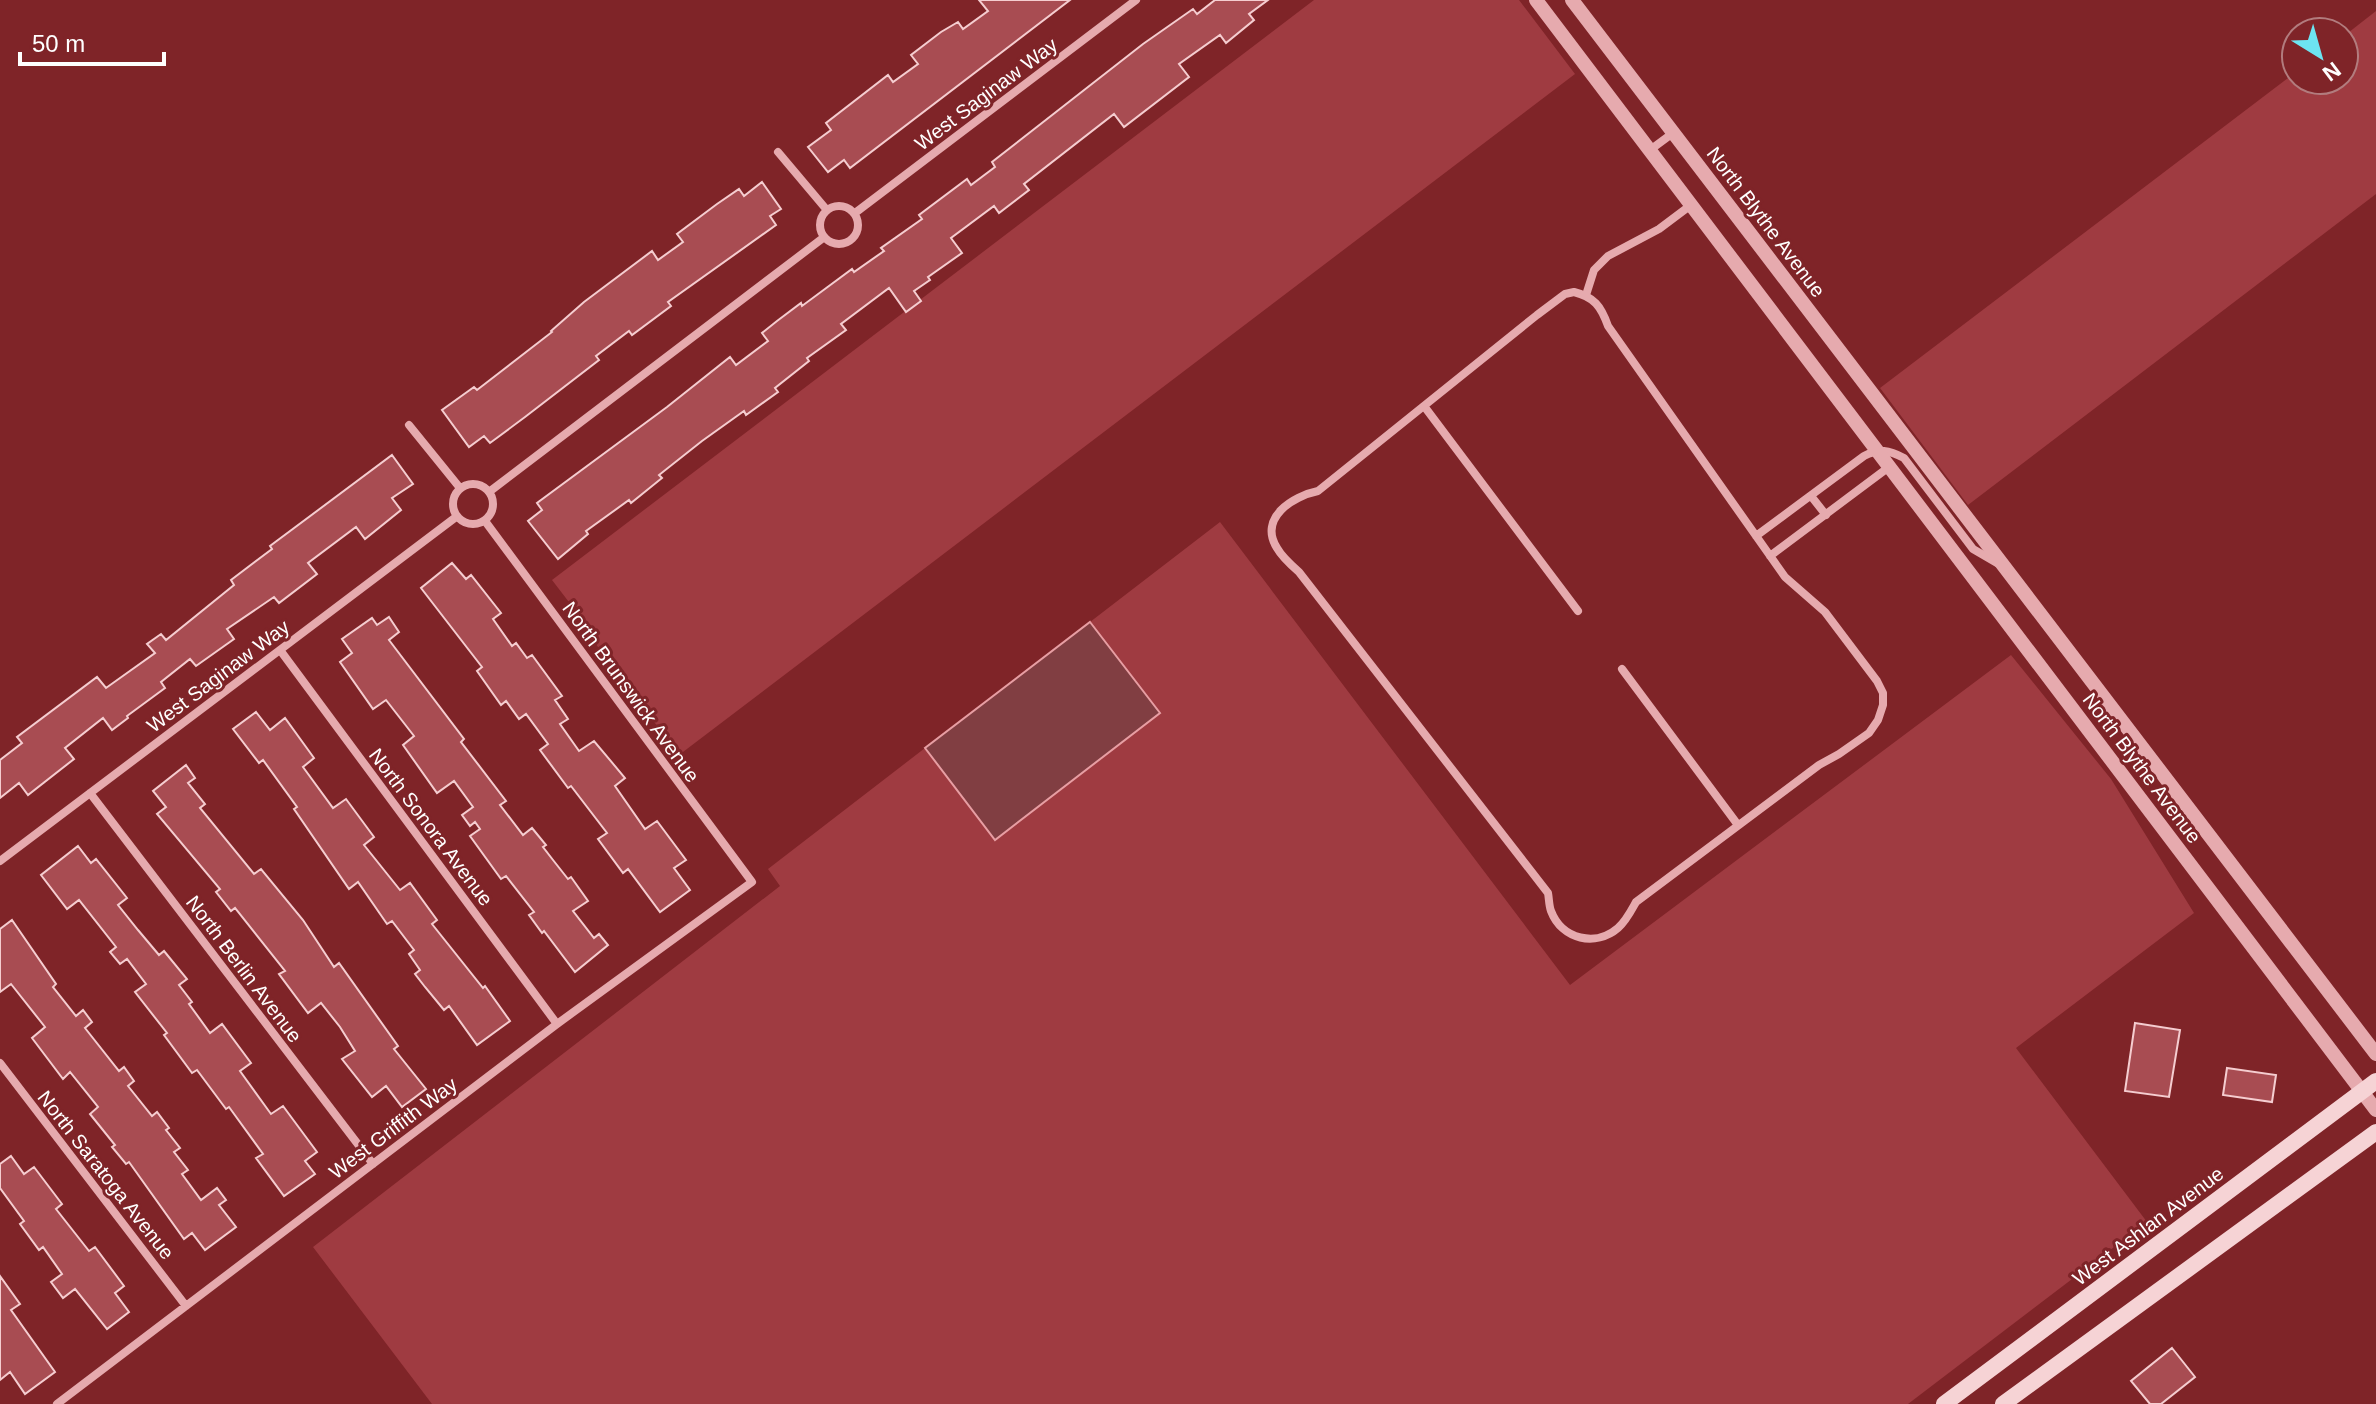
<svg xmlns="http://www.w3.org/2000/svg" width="2376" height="1404" font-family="Helvetica,sans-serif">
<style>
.green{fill:#9f3b41}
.water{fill:#813e42;stroke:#e79ea3;stroke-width:2}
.building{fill:#a84c52;stroke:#f5cdd0;stroke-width:2}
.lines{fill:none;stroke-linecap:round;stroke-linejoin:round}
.minor{stroke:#e6aaae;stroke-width:8}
.tertiary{stroke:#e6aaae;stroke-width:14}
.secondary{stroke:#f6d3d5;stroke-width:16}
.labels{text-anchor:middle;stroke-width:6;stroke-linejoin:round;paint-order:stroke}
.street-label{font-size:20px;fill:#fff;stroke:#7f2428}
</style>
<rect width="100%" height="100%" fill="#7f2428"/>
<!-- green -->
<path class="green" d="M1314,0h205l56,74 -896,681 -87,-116 3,-3 -43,-56z
M2376,11v183l-408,311 -88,-117 416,-316v8h48v-44z
M1220,522l350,463 441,-330 100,124 83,134 -178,135 131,174 -239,182h-1476l-119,-157 467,-361 -12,-17 157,-121 70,91 165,-126 -70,-91z"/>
<!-- water -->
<path class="water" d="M1090,622l70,91 -165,127 -70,-92z"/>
<!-- building -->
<path class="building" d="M979,0h91l-220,168 -6,-8 -16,12 -20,-25 23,-17 -5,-7 62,-48 5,7 25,-18 -7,-9 30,-23 17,-10 5,7 25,-18z
M1215,0h53l-19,14 5,6 -28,23 -6,-8 -41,29 10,13 -65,50 -10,-13 -90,70 5,6 -30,23 -5,-7 -43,32 11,15 -34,24 2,3 -16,11 7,10 -15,11 -17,-24 -48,36 5,6 -39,28 2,3 -34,27 3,4 -32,23 -2,-4 -42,30 -43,34 3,3 -31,25 -2,-3 -43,31 2,3 -30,25 -30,-38 14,-11 -5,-7 130,-96 63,-50 6,8 32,-24 -6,-8 15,-12 24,-18 1,3 50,-37 2,3 30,-21 -3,-3 41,-29 -3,-4 48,-36 4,6 24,-18 -3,-5 151,-118 50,-35 4,5z
M762,182l19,27 -11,7 6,9 -108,77 3,4 -39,29 -3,-4 -33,25 3,4 -74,57 -35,26 -6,-7 -15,11 -27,-37 32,-23 3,3 75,-58 -1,-1 33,-29 68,-51 6,9 25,-18 -6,-8 40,-30 22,-15 5,7z
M392,455l21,29 -21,14 9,12 -36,29 -9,-12 -48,36 9,11 -38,29 -5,-6 -47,32 7,10 -38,27 -6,-7 -29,23 4,6 -38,28 1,2 -16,12 -9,-12 -38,30 9,11 -46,36 -9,-12 -19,15v-38l22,-17 -5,-6 80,-60 9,11 49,-35 -8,-9 14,-10 5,6 68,-55 -3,-5 41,-31 -2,-3z
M452,563l14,16 5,-4 30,38 -8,6 19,27 4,-3 11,15 5,-3 30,41 -7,4 13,19 -8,5 19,27 15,-10 31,37 -10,8 30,43 12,-8 29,39 -12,8 16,22 -30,22 -32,-43 -5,4 -25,-34 9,-6 -36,-47 -3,2 -28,-38 8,-6 -22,-30 -7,5 -13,-18 -5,4 -24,-34 5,-4 -61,-79z
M389,617l10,15 -10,8 75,99 -3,3 45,59 -6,4 23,30 9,-7 14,17 -3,2 10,13 15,19 3,-2 17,24 -15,10 21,27 5,-4 9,11 -33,27 -31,-41 -2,2 -13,-18 5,-3 -28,-36 -5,3 -31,-43 10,-7 -5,-7 -5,4 -8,-11 11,-8 -19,-26 -17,12 -34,-48 11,-9 -28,-36 -13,9 -33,-47 12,-9 -10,-14 30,-21 5,7z
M256,712l14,18 15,-12 29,40 -11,9 30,41 13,-9 28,38 -10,8 36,45 10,-7 27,37 -5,4 51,64 2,-2 25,35 -33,24 -28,-39 -5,4 -19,-23 -10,-13 5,-4 -11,-16 5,-4 -22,-29 -5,3 -29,-42 -9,7 -55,-80 3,-2 -34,-47 -4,3 -26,-34z
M186,765l9,13 -7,5 17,21 -5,4 54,66 7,-5 42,51 31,47 5,-4 59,83 -4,3 32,40 -24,18 -16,-21 -14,11 -30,-38 13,-8 -15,-24 -19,-24 -13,10 -29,-39 6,-3 -50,-63 -4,3 -15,-19 4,-3 -63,-75 9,-7 -13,-16z
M78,846l13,17 5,-4 31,39 -9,7 20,25 21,25 5,-4 23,28 -8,6 13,17 -3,2 21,29 12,-9 29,39 -11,8 31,43 12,-8 34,46 -12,9 10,13 -31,22 -28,-38 7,-4 -34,-47 -3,2 -29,-39 -5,3 -28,-38 3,-2 -32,-41 11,-8 -19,-25 -7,5 -10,-12 6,-5 -37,-47 -12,9 -26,-34z
M12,920l44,64 -3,3 23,29 7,-6 9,12 -7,6 34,43 5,-4 10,14 -6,5 24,30 5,-4 12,16 -3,2 14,18 -6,4 14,18 -6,4 19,26 16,-12 9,12 -7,5 17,22 -31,23 -13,-17 -8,6 -55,-77 -3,2 -14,-17 3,-2 -25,-31 8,-7 -28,-35 -7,7 -31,-41 13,-11 -34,-43 -11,8v-63z
M2135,1023l45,7 -11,67 -44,-6z
M2227,1068l49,7 -4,27 -49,-7z
M11,1156l13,18 10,-7 28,37 -6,5 33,42 6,-4 29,39 -9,7 14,19 -22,17 -32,-40 -12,9 -12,-16 11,-8 -19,-27 -4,3 -19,-26 4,-3 -24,-33v-24z
M0,1276l20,28 -9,6 44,62 -30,22 -15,-22 -10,8z
M2172,1348l23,29 -34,27h-11l-19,-23z"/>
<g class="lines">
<!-- minor -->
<path class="minor" d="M1650,150l23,-17
M778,152l48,57
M820 225a19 19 0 1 1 38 0a19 19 0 1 1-38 0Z
M855,213l281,-213
M1574,292c20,5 27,14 34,34l177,251 40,35 52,69 6,12v12l-5,15 -9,13 -30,21 -20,11 -183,137c-5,9 -10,19 -18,26 -22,19 -56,12 -67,-17 -2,-5 -2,-13 -3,-18l-249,-321c-8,-7 -17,-15 -22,-24 -19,-30 16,-52 41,-57l219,-176 28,-21z
M1586,295l8,-25 14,-14 51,-27 32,-24
M1424,406l154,205
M409,425l51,63
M453 504a20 20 0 1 1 40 0a20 20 0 1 1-40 0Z
M489,492l334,-254
M1811,496l15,19
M1756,536l108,-80c15,-8 25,-6 40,2l69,91 24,14
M1770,556l119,-89
M280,650l277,374
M1622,669l116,156
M90,793l283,371
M0,861l456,-344
M0,1063l186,243
M57,1404l500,-380 195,-142 -267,-361"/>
<!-- tertiary -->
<path class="tertiary" d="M1536,0l840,1110
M1572,0l804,1054"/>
<!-- secondary -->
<path class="secondary" d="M1944,1404l432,-323
M2003,1404l373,-272"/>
</g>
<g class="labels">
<!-- street labels -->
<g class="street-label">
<text transform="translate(986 94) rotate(-37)" y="7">West Saginaw Way</text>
<text transform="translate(1766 222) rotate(53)" y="7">North Blythe Avenue</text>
<text transform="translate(218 676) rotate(-37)" y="7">West Saginaw Way</text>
<text transform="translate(631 692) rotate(54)" y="7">North Brunswick Avenue</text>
<text transform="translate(2142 768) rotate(53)" y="7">North Blythe Avenue</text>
<text transform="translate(431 827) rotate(53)" y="7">North Sonora Avenue</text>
<text transform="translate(244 969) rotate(53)" y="7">North Berlin Avenue</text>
<text transform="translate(393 1128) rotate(-37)" y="7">West Griffith Way</text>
<text transform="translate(106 1175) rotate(52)" y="7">North Saratoga Avenue</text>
<text transform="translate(2148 1226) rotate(-37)" y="7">West Ashlan Avenue</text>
</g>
</g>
<!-- north arrow -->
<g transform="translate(2320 56) rotate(143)"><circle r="38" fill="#7f2428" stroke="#b27c7e" stroke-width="2"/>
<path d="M0-6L14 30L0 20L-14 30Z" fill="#6de4f1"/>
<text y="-12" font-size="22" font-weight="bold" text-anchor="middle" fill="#ffffff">N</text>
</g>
<!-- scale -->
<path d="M20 52v12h144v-12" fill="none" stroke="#ffffff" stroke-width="4"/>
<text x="32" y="52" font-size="24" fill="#ffffff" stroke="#7f2428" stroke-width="6" paint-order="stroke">50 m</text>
</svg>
